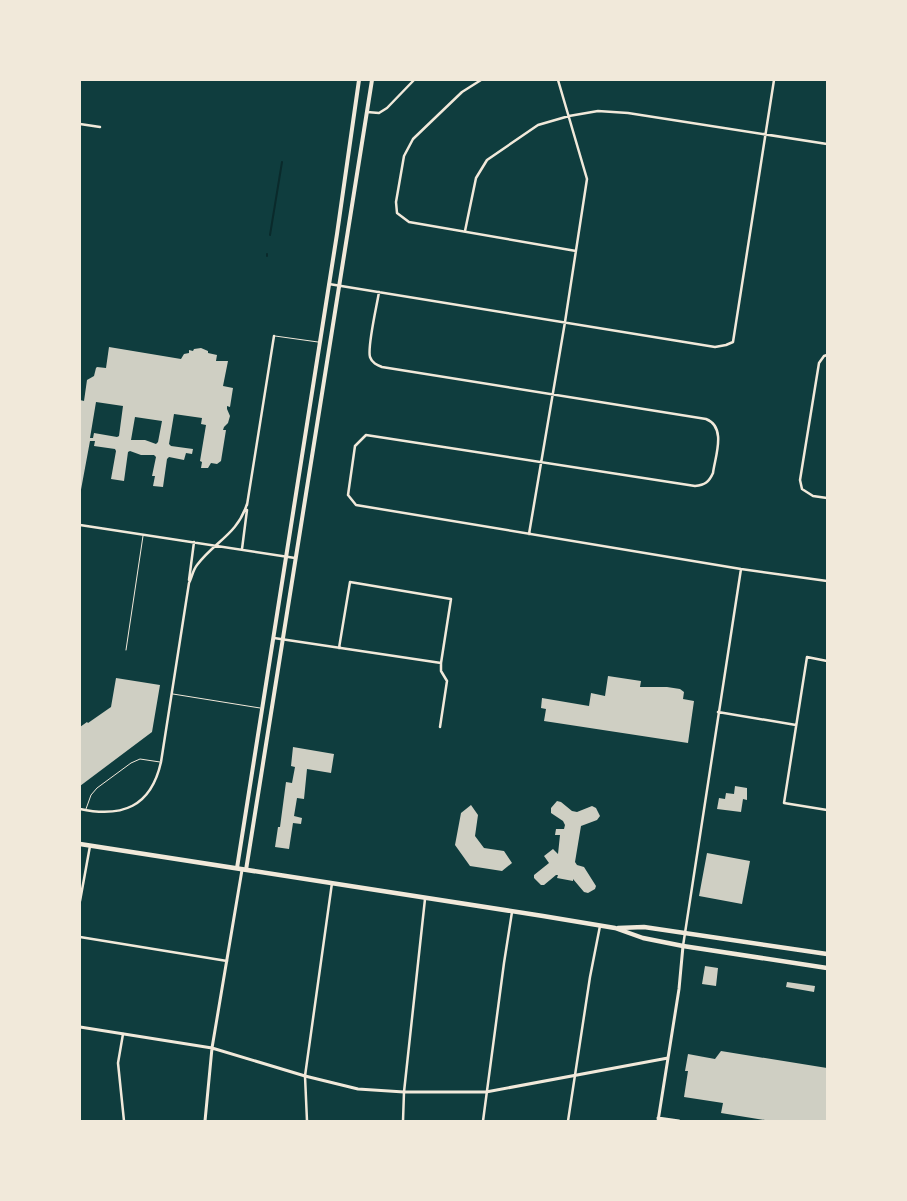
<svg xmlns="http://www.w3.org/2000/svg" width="907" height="1201" font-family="Literata,serif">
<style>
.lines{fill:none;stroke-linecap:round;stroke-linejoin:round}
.stream{stroke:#0a2a2b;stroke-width:2}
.building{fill:#cfcfc3;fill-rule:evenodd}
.service{stroke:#f1e9da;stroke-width:1}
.minor{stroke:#f1e9da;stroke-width:2.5}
.tertiary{stroke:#f1e9da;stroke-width:3}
.secondary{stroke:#f1e9da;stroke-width:4}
.primary{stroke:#f1e9da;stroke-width:4.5}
</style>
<rect width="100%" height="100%" fill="#0f3d3e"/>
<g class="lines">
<!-- stream -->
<path class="stream" d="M270,235l12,-73
M267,256v-2"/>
</g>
<!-- building -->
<path class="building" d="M109,347l72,12 3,-5 5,-1v-3l4,1 1,-2 7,-1 7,3v2l9,2 -1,6h12l-5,25 10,2 -3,19 -3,-1v3l3,7 -2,7 -4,4 -1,3h3l-5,31 -4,3 -6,-1 -3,5h-7l1,-6 -2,-1 6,-36 -5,-1 1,-6 -28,-4 -5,30 2,2 22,3 -1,5 -6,-1 -2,7 -15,-3 -2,2 -4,28 -10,-1 2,-10h-3l4,-19 -2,-2h-13l-11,-4 -2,1 -4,29 -13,-2 5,-28 -1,-2 -21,-3 1,-5h-5l-10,54v-95l4,1 3,-21 7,-4 2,-8 1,-1 9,1zM96,402l27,4 -4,30 -2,1 -23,-4 -1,5h-3zM135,417l27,4 -4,21 -2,2 -11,-4h-14z
M608,676l33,5 -1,6h27l13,2 4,3 -1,7 11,2 -6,42 -144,-22 2,-12 -5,-1 1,-10 47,8 2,-13 14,3z
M116,678l44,7 -8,47 -72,54v-59l7,-5 1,1 23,-16z
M293,747l41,7 -3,19 -24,-4 -3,30 -7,-1 -3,18 8,2 -1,6 -8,-1 -4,26 -14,-2 3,-20h2l6,-45 6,1 3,-16 -4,-1z
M735,786l12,2v12l-4,-1 -2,13 -24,-3 2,-11 6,1 1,-6 8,1z
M557,801l4,1 11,9 5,1 15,-6 4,2 4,8 -3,4 -16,6 -6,36 2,3 7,2 12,19 -1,3 -7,4 -4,-1 -11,-13v2l-16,-3 1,-3h-2l-12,10h-3l-7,-7v-3l15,-12 -5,-7 9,-7 5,5 2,-19h-5l1,-6h8l1,-4 -2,-4 -12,-8v-5z
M471,805l7,10 -3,21 9,12 20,3 8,12 -10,8 -32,-5 -15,-21 6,-32z
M707,853l43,8 -8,43 -43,-8z
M705,966l13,2 -2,18 -14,-2z
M787,982l28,4 -1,6 -28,-5z
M721,1051l106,17v53h-56l-50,-8 2,-10 -39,-6 4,-26h-3l3,-17 27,5z"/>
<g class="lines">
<!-- service -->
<path class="service" d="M275,336l43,6
M126,650l17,-114
M173,694l87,14
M86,809l5,-14 6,-7 34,-25 9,-4 20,3"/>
<!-- minor -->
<path class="minor" d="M481,80l-19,12 -49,47 -9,17 -8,46 1,11 12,9 167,29
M367,112l12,1 8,-5 27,-28
M80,124l20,3
M465,231l11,-53 11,-18 51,-35 31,-9 29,-5 30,2 199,31
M329,284l386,63 11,-2 7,-3 41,-262
M379,292c-2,13 -12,55 -9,65 2,6 7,8 12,10l324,52c21,8 9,38 7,54 -4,9 -8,12 -18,13l-329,-51 -11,11 -7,49 8,10 385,64 86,12
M827,355l-3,1 -5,7 -19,117 2,9 11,7 14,2
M247,505l27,-169
M80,525l215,33
M529,534l36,-212 22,-143 -29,-99
M242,549l5,-39
M189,580l5,-38
M274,638l167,25
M339,648l11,-66 101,17 -10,64v8l6,10 -7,46
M827,661l-20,-4 -23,146 43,7
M718,712l78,13
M80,809c42,9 71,-2 81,-47l28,-179c3,-6 4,-13 8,-18 18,-24 40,-30 50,-61
M80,901l10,-55
M80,937l147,24
M683,946l58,-377
M123,1034l-5,29 6,58
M307,1121l-2,-45 27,-193
M403,1121l1,-29 21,-193
M483,1121l21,-158 8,-51
M568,1121l22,-144 10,-51"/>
<!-- tertiary -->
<path class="tertiary" d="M80,1027l132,21 93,28 53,13 46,3h82l182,-34
M658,1118l21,3
M205,1121l7,-73 30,-178
M658,1121l21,-132 4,-43"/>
<!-- secondary -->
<path class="secondary" d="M237,868l100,-634 22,-154
M246,870l126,-790"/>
<!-- primary -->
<path class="primary" d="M80,844l463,72 72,12 28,10 40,8 144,22
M618,928l26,-1 183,27"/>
</g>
<!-- border -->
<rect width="907" height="1201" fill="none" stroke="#f1e9da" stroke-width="162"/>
</svg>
